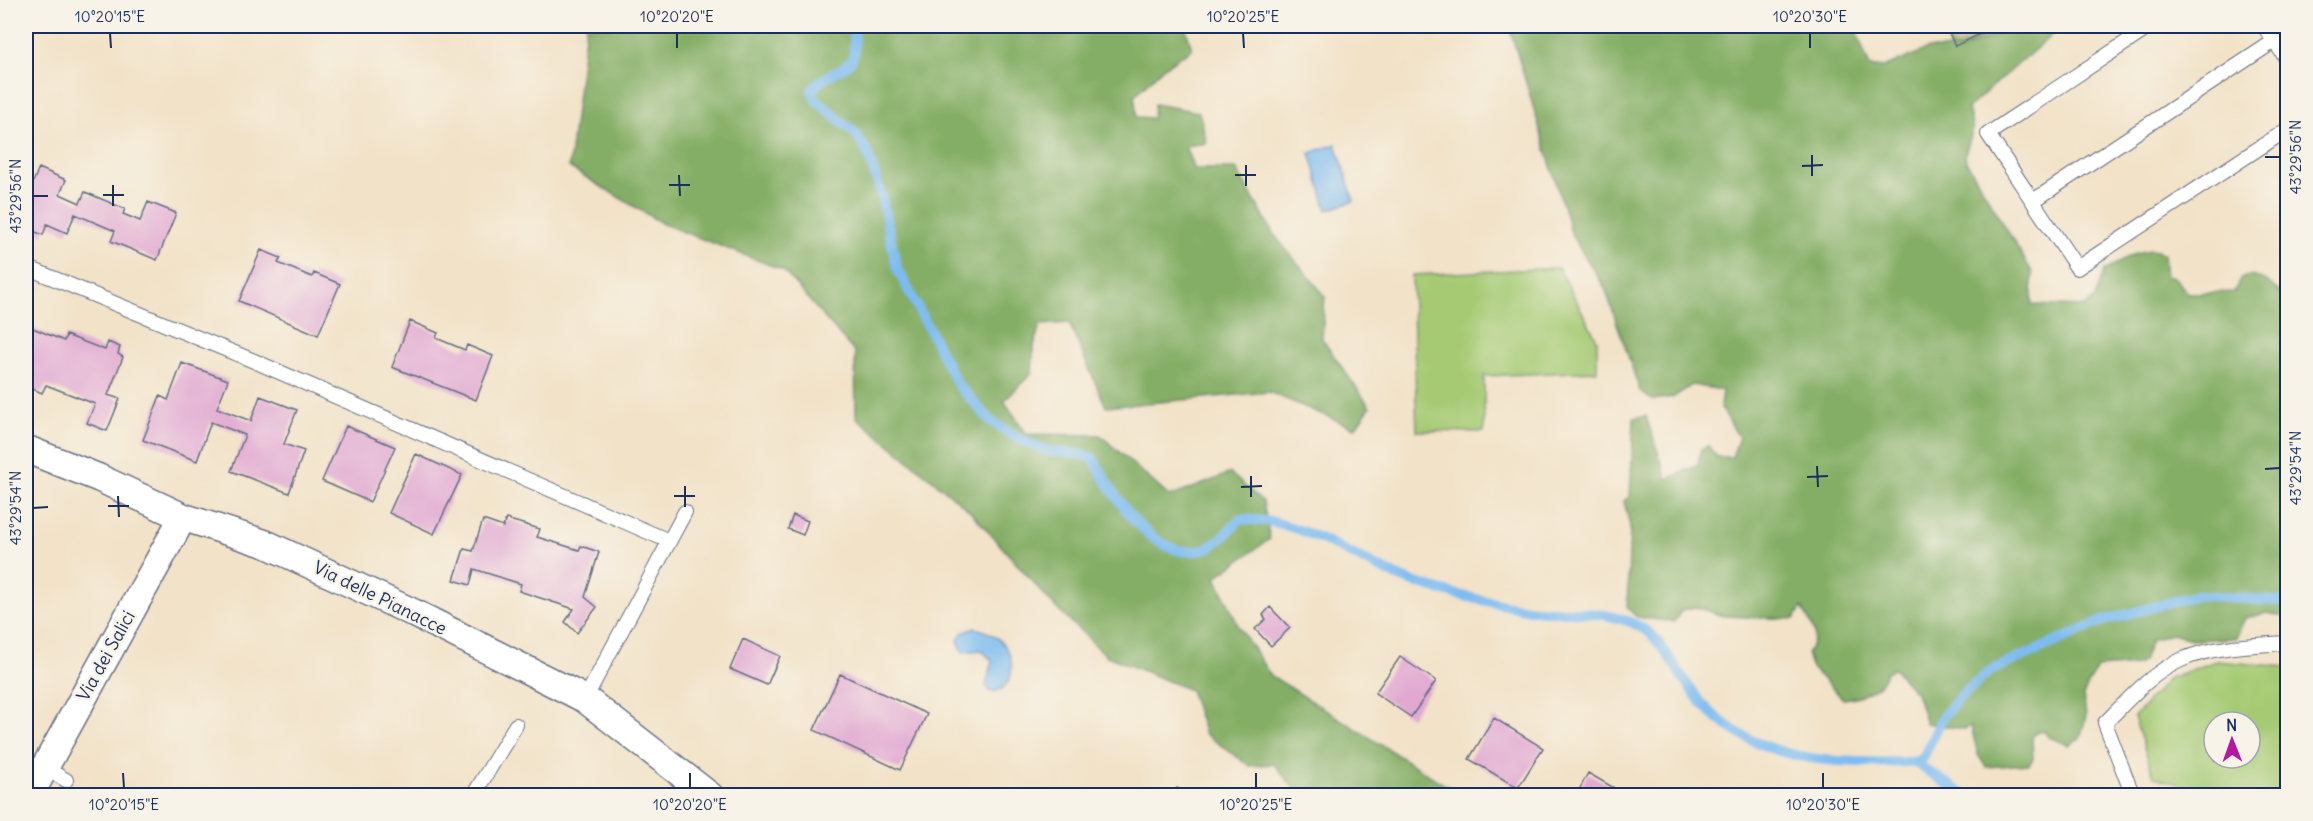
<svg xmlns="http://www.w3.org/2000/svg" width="2313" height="821" font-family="Delius,sans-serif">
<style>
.green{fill:#a6ca73;stroke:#607c68;stroke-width:1.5;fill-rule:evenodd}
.forest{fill:#84ae65;stroke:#506e62;stroke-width:1.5}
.water{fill:#7dbcf1;stroke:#4c76a8;stroke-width:1.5}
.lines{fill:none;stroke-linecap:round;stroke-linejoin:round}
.stream{stroke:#7dbcf1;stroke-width:10}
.building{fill:#e1a9d2}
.lane-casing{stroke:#666e83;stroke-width:16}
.street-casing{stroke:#666e83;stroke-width:30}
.lane{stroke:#fff;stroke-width:14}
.street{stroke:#fff;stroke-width:27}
.ticks{fill:none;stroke:#1b2f5e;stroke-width:2}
.labels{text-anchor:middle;stroke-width:5;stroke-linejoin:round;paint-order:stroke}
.street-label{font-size:18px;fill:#1b2f5e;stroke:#f7f3e8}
.neatline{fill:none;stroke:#1b2f5e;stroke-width:2}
.ticks-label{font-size:15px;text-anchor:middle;fill:#1b2f5e}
</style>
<rect width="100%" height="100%" fill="#f7f3e8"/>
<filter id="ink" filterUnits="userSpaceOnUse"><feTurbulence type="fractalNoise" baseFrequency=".0167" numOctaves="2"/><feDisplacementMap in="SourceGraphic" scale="12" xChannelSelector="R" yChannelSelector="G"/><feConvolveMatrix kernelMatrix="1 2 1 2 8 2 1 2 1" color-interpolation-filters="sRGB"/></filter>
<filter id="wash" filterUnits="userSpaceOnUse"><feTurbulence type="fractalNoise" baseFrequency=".008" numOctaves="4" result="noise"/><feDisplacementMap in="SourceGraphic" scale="24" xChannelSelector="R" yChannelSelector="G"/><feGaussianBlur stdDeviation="1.35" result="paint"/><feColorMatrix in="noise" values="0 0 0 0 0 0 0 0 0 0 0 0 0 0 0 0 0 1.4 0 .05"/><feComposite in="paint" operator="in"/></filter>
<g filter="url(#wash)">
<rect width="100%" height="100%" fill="#f2e2c7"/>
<!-- green -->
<path class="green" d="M1940,26h66l-53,26z
M1559,268l38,72v31l-113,5v56l-67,-1 -5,-156z
M2216,661l71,6v128h-71l-62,-18 -20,-60 35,-39zM2214,722h36v36h-36z"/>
<!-- forest -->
<path class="forest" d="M586,26h599l7,23 -28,18 -29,28 1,22 17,1 1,-14 45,8 8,31 -22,3 9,23h42l39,67 50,60 -3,43 48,68 -15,21 -86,-36 -163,15 -37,-84 -29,2 -6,21 -2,27 -28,28 23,33 73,1 70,62 60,-24 33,29 7,37 -54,38 23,50 31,48 191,120h-161l-26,-31 -24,2 -45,-32 -15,-44 -83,-34 -51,-48 -86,-97 -114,-94 -1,-64 -72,-83 -120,-46 -94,-57z
M1509,26h345l16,41h15l43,-18h34l56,-23h44l-94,82 5,21 -8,25 1,7 66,111v33l53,2 10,-9 9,-27c17,-9 41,-29 60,-17l2,23h8l14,16 46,-1 6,-13c20,-9 35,9 47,22v316l-20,-4 -22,5 -9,20 -41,2 -23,-6 -21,6 -8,20 -5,5 -41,3 -14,27 3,21 -6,23 -11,6 -20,-8 -6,-6h-6l-5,6 1,22 -4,5 -43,3 -8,-12 -7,-29 -7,3 -38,-6 -10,-30 -22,-24 -8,3c-4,18 -26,25 -43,27l-32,-32 -4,-14c14,-19 5,-26 -5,-46l-8,12 -70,-3 -28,-9 -14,3 -8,12 -37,-5 -10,-9 3,-82 -6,-25 6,-5 4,-78 12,-2 21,63 31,-14 3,-16 7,-3 9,11h15l7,-20 -19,-31 2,-16 -30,-5 -18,12 -22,3 -12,-9 -35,-103 -33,-52z"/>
<!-- water -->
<path class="water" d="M1336,144l18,57 -27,9 -17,-57z
M975,628c52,12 41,69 14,63l-3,-5 6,-26 -11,-10 -18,2 -5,-11 4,-8z"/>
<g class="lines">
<!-- stream -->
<path class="stream" d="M854,26c0,8 1,19 0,28 -4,17 -31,19 -42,36l4,10 40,34 11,18 13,38 17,78 61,117 33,36 28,18 29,12 31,3 14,4c20,36 59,104 108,92 16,-4 28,-19 39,-31 12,1 25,1 37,4 43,11 79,35 120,53 33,14 87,25 123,32 40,7 94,-2 128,24 16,12 37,53 52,69 56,64 137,62 214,61l9,-4 20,-42 20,-22 27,-23 113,-50 94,-26 91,7
M1914,762l52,34"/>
</g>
<g id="blocks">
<!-- building -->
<path class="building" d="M1964,26h33l-42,20 -6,-13z
M39,168l27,12 -6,14 20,9 5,-11 40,17 -2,5 17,7 8,-19 28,11 -19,47 -46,-19 4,-10 -40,-17 -8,19 -20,-9 -4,11 -17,-7v-29z
M261,250l20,8 -3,5 34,14 2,-4 26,11 -22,51 -79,-34z
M26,319l4,2 -2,5 36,15 2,-6 39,15 3,-8 12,5 -2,7 5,3 -15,38 12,4 -13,32 -20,-8 8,-19 -49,-19 -4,8 -16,-7z
M410,321l28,12 -2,5 29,12 2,-5 26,11 -17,44 -84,-33z
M182,363l46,17 -11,28 34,13 9,-25 37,14 -13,34 20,7 -15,42 -58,-22 14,-36 -34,-13 -14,39 -54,-21 17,-44 8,4z
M346,426l49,21 -25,55 -48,-21z
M416,454l46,21 -28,59 -45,-21z
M793,515l15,6 -5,14 -15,-6z
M506,519l34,10 -3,8 42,13 2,-4 18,6 -14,45 12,10 -20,26 -12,-11 9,-13 -55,-18 2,-7 -47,-15 -4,16 -16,-5 10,-31 9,2 10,-31 20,7z
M1270,607l20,21 -19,18 -16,-17 11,-10 -3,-4z
M743,639l37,17 -13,29 -37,-16z
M1400,657l36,24 -25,36 -36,-24z
M840,674l87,40 -27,56 -86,-40z
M1494,718l49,30 -25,40 -49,-29z
M1588,773l40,23h-52z
M1177,788l13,8h-18z"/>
</g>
</g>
<g filter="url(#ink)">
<use href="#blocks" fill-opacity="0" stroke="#666e83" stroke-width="1.5"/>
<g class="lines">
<!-- lane casing -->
<g class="lane-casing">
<path id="lane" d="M2151,26l-163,108 89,134 211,-139
M2264,26l24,35
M2033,201l255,-169
M26,267l228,94 415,180
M585,699l100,-187
M45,768l21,12
M473,796l43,-71
M2133,796l-28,-73c23,-23 46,-50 76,-63 32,-14 73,-15 107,-17"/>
</g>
<!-- street casing -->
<g class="street-casing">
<path id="street" d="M26,449l73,29 84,39 83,27 148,69 171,86 125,97
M29,796l154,-279"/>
</g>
<!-- lane -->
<use href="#lane" class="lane"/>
<!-- street -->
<use href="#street" class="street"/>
</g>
</g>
<!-- ticks -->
<path class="ticks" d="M110,33l1,15M677,33v15M1243,33l1,15M1810,33v15M1812,155v21M2265,157h15M1246,165v21M1802,166l21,-1M679,175l1,21M1235,175h21M113,185v21M669,185h21M103,195h21M33,196h15M1817,466l1,21M2265,469l15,-1M1251,476v21M1807,477l21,-1M685,486v21M1241,487l21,-1M118,496l1,21M674,496h21M108,506h21M33,508l15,-1M123,773l1,15M690,773v15M1256,773v15M1823,773v15"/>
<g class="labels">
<!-- street labels -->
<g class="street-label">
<text transform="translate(380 598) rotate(26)" y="6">Via delle Pianacce</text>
<text transform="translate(106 656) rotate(-61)" y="6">Via dei Salici</text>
</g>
</g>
<!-- margin -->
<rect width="2313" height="821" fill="none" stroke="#f7f3e8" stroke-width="66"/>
<!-- north arrow -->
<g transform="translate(2232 740) rotate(359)"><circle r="28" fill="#f7f3e8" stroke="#9fa5b1" stroke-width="1.5"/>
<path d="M0-4.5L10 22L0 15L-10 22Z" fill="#b5179e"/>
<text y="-9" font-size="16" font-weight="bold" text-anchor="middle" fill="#1b2f5e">N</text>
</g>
<rect x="33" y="33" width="2247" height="755" class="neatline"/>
<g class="ticks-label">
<text x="110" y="22">10°20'15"E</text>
<text x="677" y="22">10°20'20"E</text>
<text x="1243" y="22">10°20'25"E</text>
<text x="1810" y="22">10°20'30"E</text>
<text transform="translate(2296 157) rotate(-90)" y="5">43°29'56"N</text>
<text transform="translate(16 196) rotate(-90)" y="5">43°29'56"N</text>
<text transform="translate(2296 468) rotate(-90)" y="5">43°29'54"N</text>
<text transform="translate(16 508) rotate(-90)" y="5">43°29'54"N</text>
<text x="124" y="810">10°20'15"E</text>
<text x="690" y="810">10°20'20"E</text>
<text x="1256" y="810">10°20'25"E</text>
<text x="1823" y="810">10°20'30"E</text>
</g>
</svg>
